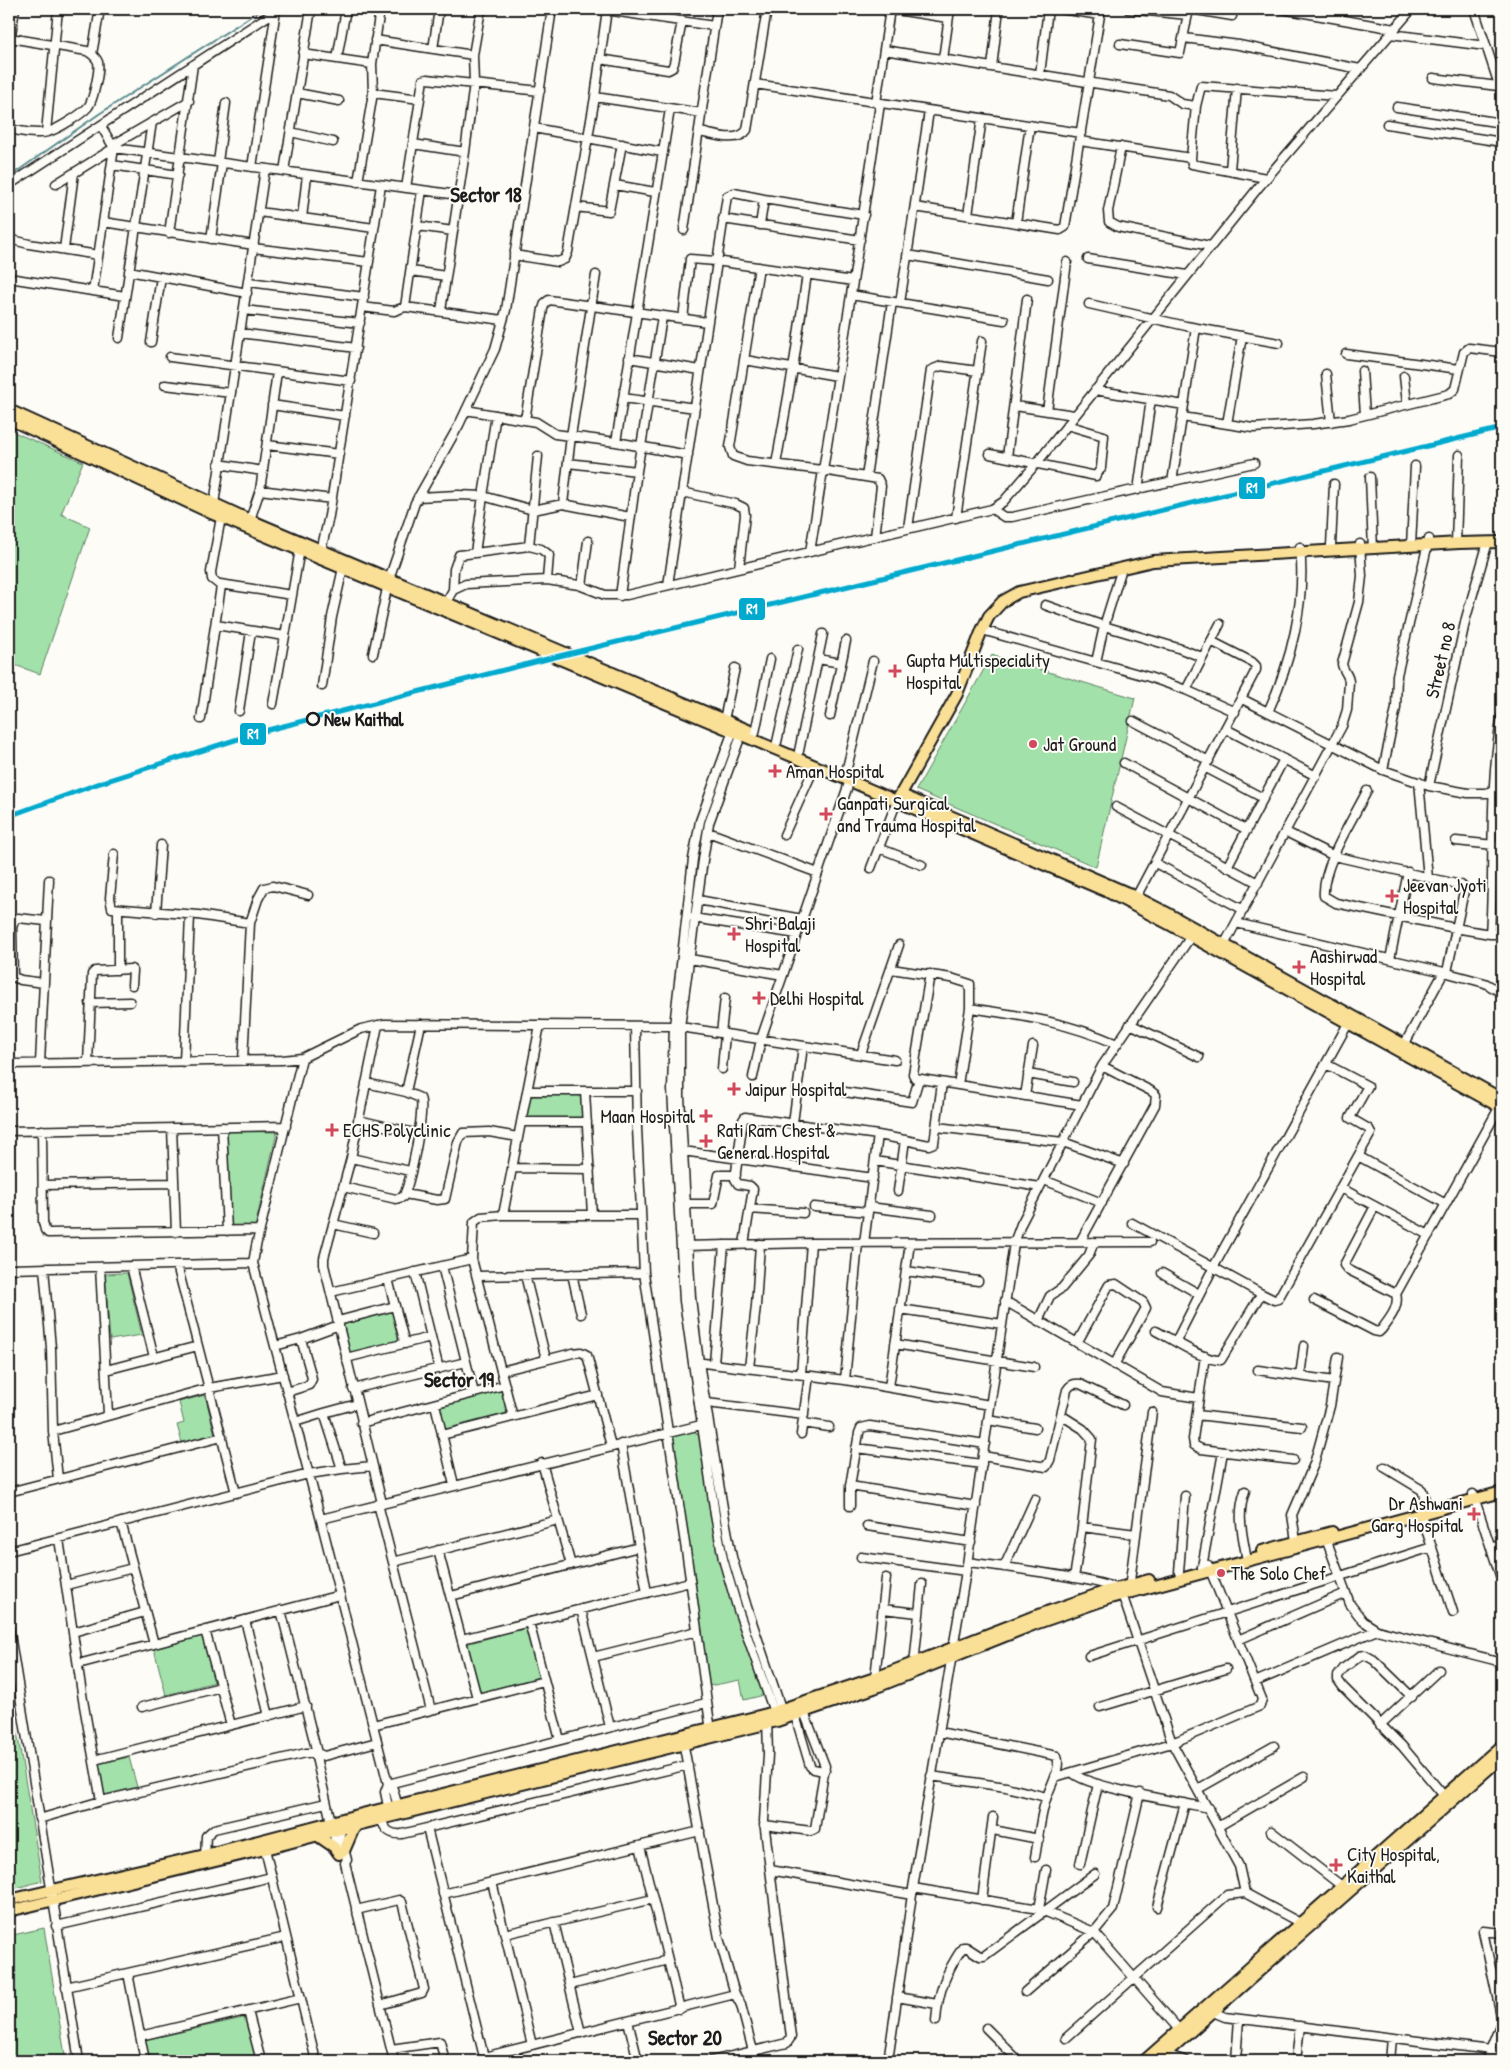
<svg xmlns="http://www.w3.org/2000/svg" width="1511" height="2070" font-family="'Patrick Hand',sans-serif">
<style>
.green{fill:#a2e1a9;stroke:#5f7e62}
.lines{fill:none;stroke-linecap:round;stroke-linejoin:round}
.stream{stroke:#598a8d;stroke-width:2}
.minor-casing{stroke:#1c1c1c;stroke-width:11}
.major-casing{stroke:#1c1c1c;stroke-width:14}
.minor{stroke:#fdfcf7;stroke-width:8}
.major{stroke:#fadf96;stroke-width:10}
.rail-1-casing{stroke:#fdfcf7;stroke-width:9}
.rail-1{stroke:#00a9ce;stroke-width:5}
.poi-dot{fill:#d1495b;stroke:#fdfcf7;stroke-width:2}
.stop-dot{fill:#fdfcf7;stroke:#1c1c1c;stroke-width:2.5}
.labels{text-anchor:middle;stroke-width:4;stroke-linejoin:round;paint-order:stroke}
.poi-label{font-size:19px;fill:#1c1c1c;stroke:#fdfcf7;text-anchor:start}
.street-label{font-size:19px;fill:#1c1c1c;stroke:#fdfcf7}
.stop-label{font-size:19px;font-weight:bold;fill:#1c1c1c;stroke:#fdfcf7;text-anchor:start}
.quarter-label{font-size:21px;font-weight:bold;fill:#1c1c1c;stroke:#fdfcf7}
.line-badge{stroke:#fdfcf7;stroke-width:2}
.badge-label{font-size:14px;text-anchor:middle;font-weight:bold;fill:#fff}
</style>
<rect width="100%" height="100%" fill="#fdfcf7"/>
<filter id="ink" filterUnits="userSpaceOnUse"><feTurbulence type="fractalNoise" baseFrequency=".02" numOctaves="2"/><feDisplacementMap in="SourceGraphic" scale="10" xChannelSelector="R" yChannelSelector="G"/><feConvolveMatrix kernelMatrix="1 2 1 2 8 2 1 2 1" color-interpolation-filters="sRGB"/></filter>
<g filter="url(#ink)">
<!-- green -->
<path class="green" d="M9,430l74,32 -22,52 29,13 -50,147 -31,-11z
M992,655l143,43 -39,169 -180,-77z
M582,1095l1,24h-58l5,-23z
M227,1131l50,1 -22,95 -24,1z
M127,1273l15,62 -32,5 -5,-66z
M393,1311l7,31 -50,12 -7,-31z
M501,1390l7,24 -63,16 -6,-24z
M205,1395l10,40 -33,8 -5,-18 7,-2 -5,-21z
M694,1431l5,5 23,127 42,132 -20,5 -4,-20 -31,6 -36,-250z
M526,1628l13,49 -60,16 -13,-49z
M202,1636l13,46 -49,13 -12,-46z
M9,1683l33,198 -33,9z
M129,1757l8,30 -33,8 -5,-31z
M9,1922l4,13 31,-7 22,133h-57z
M247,2017l11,43 -110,1 -3,-21z"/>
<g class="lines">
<!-- stream -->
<path class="stream" d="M9,177l90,-63 163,-105"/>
<!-- minor casing -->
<g class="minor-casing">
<path id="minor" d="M890,9l58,9
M1060,9l40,6
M1128,9l60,6
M1190,9l42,7
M1282,9l113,20
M1474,9l28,85
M606,10l108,16
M1390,34l96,12
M1184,38l55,7 121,24
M375,40l98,15
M1120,44l60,9 9,-44
M9,47l6,-38
M433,49l6,-40
M884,50l285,45 13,9 14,2
M92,54l8,-45
M303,54l69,10
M337,59l9,-50
M600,59l68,11 4,-2 2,-5 8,-42
M943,59l7,-50
M992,67l7,-58
M1040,74l8,-65
M1433,78l65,8
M755,84l326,49
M297,93l42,8
M373,93l-1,-29 8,-55
M595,97l107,16
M876,103l14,-94
M880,104l-29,191 153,25
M1397,107l105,16
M1387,124l115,18
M101,126l13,22 344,47
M534,128l128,24
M9,129c12,2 26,6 39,3 10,-3 33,-17 40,-25 5,-6 12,-36 10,-45 -2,-5 -6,-8 -11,-11l-77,-13
M46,132l12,-123
M291,132l42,10
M699,132c14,2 39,12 48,-2l20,-121
M1080,141l111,17
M413,144l52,8
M113,145l76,-44
M1121,147l-13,64 1,11 9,5 92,19
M218,162l8,-59
M112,165l66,10
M252,167l24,-157
M1230,170l7,-82
M284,171l27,-162
M1266,178l-74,-14 -1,-6 5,-52 5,-20 136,10
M358,182l15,-89 47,6
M56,184l58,-36
M9,185l270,-176
M615,185l40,7
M406,188l17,-108 4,-1 113,12
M576,207l33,4 13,-67
M915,207l145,23 5,-3 36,-218
M259,212l115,16
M968,215l14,-97
M302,218l5,-43
M723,219l137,21
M103,222l151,23
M1016,223l14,-98
M760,225l4,-26
M418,226l35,5
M684,230l33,-221
M169,233l24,-168
M9,239l20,5 69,11
M211,239l11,-76
M253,248l116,14
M64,249l10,-76
M514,255l44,7 7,-3 3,-7 27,-155 12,-88
M908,255l140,24
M1088,259l99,16
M759,267l-29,180 3,9 14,5 75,9 56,9 3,7 -6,51
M129,271l118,22
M411,271l35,5
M9,278l116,18
M249,282l115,15
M93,291l21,-143
M900,303l29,-192
M1089,304l97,22 93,17
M362,307l32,4 11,-4 98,13
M405,307l17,-117
M244,310l116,13
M441,311l24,-159 9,-69 -1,-28 8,-46
M683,319l7,-60 26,2 137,20
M240,333l116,15
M119,338l33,-216
M151,342l10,-65
M1346,354l113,15
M170,357l181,24
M629,358l71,12
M745,360l92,16
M1362,371l3,44
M1326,374l5,48
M1404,376l3,28
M165,385l66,8
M1095,390l89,15
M623,398l72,10
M272,405l73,11
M1015,406l59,9
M466,410l70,12 19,12 61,8 72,13
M1047,411l20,-149
M496,415l-13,81 50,14 30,-6 67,13
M1182,417l71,11 60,-4 36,-5 100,-25 6,-5 9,-37 5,-4 33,4
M525,420l18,-111 2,-6 4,-3 158,22
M1227,424l15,-88
M616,442l54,-333
M267,445l72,9
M990,454l106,22 5,-8 3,-32 -37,-11
M1007,457l20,-158
M568,463l69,8
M219,464l44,7
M776,464l17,-95 14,-95
M866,477l26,-175
M1370,477l3,72
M1172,482l24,-154
M260,490l72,9
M1138,490l13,-91
M682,492l54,12 8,4 1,7 -6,53
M418,497l40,-2 25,1 -8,57
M214,504l51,-335
M563,504l8,-68 25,-161
M992,509l12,8h8l242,-54
M956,518l26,-177
M250,520l10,-30 17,-118
M908,528l23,-158 10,-4 37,5
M1456,543l3,-88
M529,546l9,-90
M1331,546l3,-62
M1411,546l4,-80
M810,552l41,-257
M320,555l9,-39 52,-331
M220,584l72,11
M668,585l59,-389 7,-3 30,6 100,16
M582,586l6,-45
M453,590l1,-21 5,-14 70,-9 12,3 8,6 -2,25
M620,596l17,-125 25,-154
M1045,605l59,21 74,22 24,9
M444,606l9,-16 13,-6 81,-4 32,5 26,10h22l365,-86 11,-7 33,-38 222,-276 154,-179
M216,625l69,11 15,-87
M982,630l167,47 37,13 49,22
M373,654l16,-75 26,-76 44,-78 36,-76 11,-39 46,-301
M818,659l23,4
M1096,662l8,-36 18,-58
M322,686l10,-69 11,-49
M1186,690l34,-66
M1242,699l141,71 46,16 39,7h18l16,-4
M273,704l12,-68
M239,711l12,-80
M1268,712c23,-50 38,-109 32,-165
M830,716l16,-75
M201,719l20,-133 -9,-7 -1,-7 11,-60
M724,720l11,-52
M1133,721l76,40
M734,728l-34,93 -7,38 -19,167 -2,64 12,211 31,214 8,44 15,51 37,105
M1226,729l90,47
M743,730l-34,93 -6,37 -23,167v69l11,202 8,65 25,151 8,43 15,50 36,107
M755,733l15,-74
M777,742l21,-93
M799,751l24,-117
M1124,763l123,67
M1206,768l57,30
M1383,770l13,-62 1,-33 32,-136
M846,772l27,-111
M1419,782l9,96
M1429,786l37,-168 22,-76
M1367,791c-13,26 -46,77 -43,105l12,7 119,25 35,6h12
M1116,807l142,76
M708,832l110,41
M1286,832l48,24 127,29 3,3v3l-17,81
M784,835l31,-69
M1456,841l38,4
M879,848l43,17
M114,854l-4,44 2,10 86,7 52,8
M1155,863l89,47
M1227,867l57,-108
M871,868l26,-67
M698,900l104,19
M1134,901l122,-231v-4l-4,-4 -41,-21
M118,910v60
M156,913l5,-68
M693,918l104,16
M1236,923l208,49 41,11 17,10
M1490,934c5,-72 -2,-146 12,-218
M1224,945l118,-219 5,-16 2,-28c0,-7 -6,-11 -7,-18l17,-62 3,-26 -2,-32
M690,959l93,16
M1390,959l18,-87
M891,969l60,9 19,6v24l-12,77
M930,974l-17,100 2,4 167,27
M44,983l-23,-3 -8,-3 -1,-50 3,-8 3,-1 28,3
M90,1003l40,-1
M970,1008c54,8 96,14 147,36
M1130,1024l69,33
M378,1025l-27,133 -27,100v7l58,238
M635,1026l2,102 7,145 43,284 24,174
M721,1033l4,-35
M1404,1045l40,-73
M861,1054l38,-109
M302,1058l-46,188 -3,17 63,238 72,283 5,5 6,21
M243,1061l7,-138 8,-24 6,-11 9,-2 35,9
M184,1062l6,-147
M40,1063l9,-183
M88,1063l4,-89 3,-3 36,-2 2,2 -1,14
M9,1064l273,-4 20,-2 59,-29 23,-5 290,2 221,34
M722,1069l3,-35
M1028,1074l45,8
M753,1077l8,-38 89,-259
M527,1091h110
M585,1091l7,124
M838,1091l74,11 7,-23
M406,1092l15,-68
M1025,1096l8,-50
M358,1120l61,14
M521,1122h66
M793,1123l10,-77
M222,1127l5,104
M937,1127l126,15 61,22
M172,1128l4,104
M42,1130l1,92 2,8 3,3 212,-3
M9,1131l277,-5
M905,1140l24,5 5,-2 8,-60
M683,1151l190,27
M1358,1156l88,48
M351,1158l59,13
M875,1161l165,26
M512,1168l78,1
M1044,1180l58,23
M43,1185l131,-2
M343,1187l53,12 7,-2c7,-12 23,-89 17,-99l-14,-6 -40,-9
M1341,1188l88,47
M405,1194l32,6 8,-1 13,-57 5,-9 26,-1 29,5
M685,1204h28l6,-29h17
M1375,1206l-31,59 3,4 49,25
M814,1207l54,5
M869,1207l63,8
M750,1209l53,4
M503,1215l37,-190
M1132,1223l128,70 14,7 4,-1 93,-166 -2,-4 -19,-11 18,-32 -42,-22
M333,1224l40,9
M1080,1242l75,-137 1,-10 -5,-4 -49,-25
M864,1243l14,-108
M744,1244l9,-55 -3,-3 -12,-2 -3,-5 8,-59 2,-3 133,18 27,5 -7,51
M684,1246l127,-3 339,-1
M177,1265l59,228
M131,1266l23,91
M442,1266l32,127
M100,1267l8,147
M44,1268l7,80 2,83 5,48
M1213,1268l137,-248
M9,1269l244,-6
M906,1271l72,10
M415,1272l24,97
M1162,1273l37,21
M572,1274l9,40
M525,1275l21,84
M478,1276l166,-3
M388,1279l17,65
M331,1292l141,-33
M1314,1300l60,31 5,1 3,-3c7,-10 18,-22 14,-35l104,-188
M1005,1301l157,91 36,6
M900,1309l102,15
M338,1321l57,-15
M1038,1321l12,-25 12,-8 27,-33 5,-13
M1156,1331c14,7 50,31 65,29l37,-61
M301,1339l38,-14
M1176,1341l34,-67
M1077,1343l32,-58 7,-1 27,18 3,6 -32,57
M895,1344l139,23
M275,1346l26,-7 10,35 1,5 -3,6 -22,7
M1205,1356l-12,83 1,6 7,4 92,11
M346,1358l85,-21
M695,1362l150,18 145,25
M714,1363l10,-118
M749,1368l7,-62 4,-62
M106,1370l92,-24
M1258,1370l76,11
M501,1371l72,-18 8,-1 6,3 24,91
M801,1374l10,-131
M1300,1376l4,-30
M845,1380l13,-137
M889,1387l21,-144
M353,1389l113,-27
M707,1403l97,12
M435,1404l19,81
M324,1413l33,-9
M1061,1415l22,14 9,10 -10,88 -8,51
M1197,1415l105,12
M513,1417l-41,-158 2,-37 7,-5 22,-2h138
M988,1420l47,8
M361,1423l144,-38
M803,1423l26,4
M53,1431l156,-43 74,-13
M801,1434l8,-58
M442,1435l156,-40
M621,1444l26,149
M856,1448l126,16
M983,1456l63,11 4,-7 17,-70c3,-5 6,-7 13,-6l43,21
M542,1463l29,102
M1384,1467l38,23 7,22
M342,1469l30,-3
M850,1486l126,20
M1245,1491c-8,23 -3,41 1,64
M9,1492l213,-55
M1473,1494l29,87
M378,1504l53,206
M850,1506v-20l9,-53 2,-5 9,-2 115,18
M1419,1508l34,104
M321,1519l384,-95
M121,1522l33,122
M867,1526l104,16
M1082,1527l54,7
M1325,1536l25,68 13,17 14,9 125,32
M59,1539l24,161 18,101
M1296,1541l-4,-26 22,-51 16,-58 8,-49
M1491,1547l11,-4
M438,1550l39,148
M9,1551l300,-77 33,-5 -18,-56 -29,9
M861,1557l105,14
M393,1562l165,-42
M968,1562c22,3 143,18 153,29l51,152 67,123 6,27 57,31
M1004,1567l31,-68
M1202,1567l21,-115
M1179,1572l6,-76
M66,1585l67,-17
M1129,1589l23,-177
M451,1596l188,-49
M581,1609l29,118
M883,1609l35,4
M281,1610l36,143 7,3 53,-14
M245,1620l24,96
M529,1622l31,118
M9,1628l70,433
M205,1630l26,95
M73,1632l72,-20
M462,1639l228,-57
M1238,1640l108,-47
M1089,1656l343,-109
M593,1657l104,-26
M78,1664l262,-69
M914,1665l8,-81
M875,1678l11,-100
M1255,1682l122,-52
M1412,1697l-38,-37 -9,-5 -5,1 -16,12 -6,8v4l5,7 59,59 43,51
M142,1707l79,-20
M1100,1707l126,-38
M795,1715l15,51 3,3 12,2
M373,1725l171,-44
M1380,1725l59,-55
M939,1732l118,24c4,11 -5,27 -9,38 -8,19 -9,43 -13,63
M683,1741l36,197 16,56 6,11 12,46
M315,1753l23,99
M94,1760l212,-54
M1073,1773c13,14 111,30 136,35
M931,1776l75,11 40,10
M1055,1777l117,-34 88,-37 2,-7 -7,-17 -47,-117
M388,1784l318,-81
M388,1784l-3,8 4,19
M1198,1789l76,-43
M39,1819l62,-18 205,-48h11
M381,1819c4,12 10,16 21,15l286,-69
M764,1825l47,6 4,-2 10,-63 -21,-54
M338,1826l9,34 -2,3 49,198
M1219,1826l85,-49
M427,1828l58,233
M993,1830l46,9
M1271,1831l72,56
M640,1846l40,163
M265,1849l51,212
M205,1858l1,-22 8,-7 112,-26
M1080,1864l18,-80
M770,1870l142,25
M492,1882l40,163
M913,1888l126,21 55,23 88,101
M443,1894l257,-63
M982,1900l11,-83
M1157,1907l28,-104
M1039,1909l7,-39
M356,1910l43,-10 3,2 22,87 -2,4 -42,12
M554,1922l27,111
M56,1926l216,-49
M505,1934l148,-35
M128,1973l17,88
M570,1985l98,-25
M66,1987l220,-50
M1025,1992l69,-60 19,-23 27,-116
M897,1997l40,7
M248,2011l13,50
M1213,2012l12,5 266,33 11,7
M1502,2020l-19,-89 19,2
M628,2021l10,40
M936,2021c2,-30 10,-49 27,-74h3l14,9h4l111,-82
M986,2028l33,33
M140,2036l161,-38
M1066,2038l161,-143 18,-2
M391,2049l49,-7 5,19
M1165,2054l21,7
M484,2057l251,-63
M711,2061l76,-18 4,-6 -27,-216 4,-67 -1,-35
M888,2061l25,-173 53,-317 48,-328 7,-19 81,-158 92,-134
M1236,2061l3,-42
M1296,2061l4,-35
M1390,2061l2,-23
M1486,2061l16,-41"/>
</g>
<!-- major casing -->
<g class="major-casing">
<path id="major" d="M9,410l241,110 498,210
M9,419l204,95 586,245 309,133 61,32 333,184
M904,796l226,98 39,20 333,185
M898,799l59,-105 25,-64 7,-14 14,-15 16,-9 134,-31 306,-18 43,-1
M1262,1551l70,-19
M318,1836l16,11 5,7
M344,1851l9,-21 4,-5
M9,1900l196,-45 149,-39 413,-102 108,-36 155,-60 77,-27 42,-11
M9,1911l256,-62 92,-24 420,-104 97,-33 161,-64 75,-26 392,-106
M1144,2061l358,-316
M1157,2061l345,-304"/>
</g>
<!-- minor -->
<use href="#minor" class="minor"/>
<!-- major -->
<use href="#major" class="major"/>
<!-- rail-1 casing -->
<g class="rail-1-casing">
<path id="rail-1" d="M9,816l91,-33 160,-51 295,-75 947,-229"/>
</g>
<!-- rail-1 -->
<use href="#rail-1" class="rail-1"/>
</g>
</g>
<!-- markers -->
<g class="poi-dot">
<path d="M892.5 663.5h5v5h5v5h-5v5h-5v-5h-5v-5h5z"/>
<circle cx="1033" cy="744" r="5"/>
<path d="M772.5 763.5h5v5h5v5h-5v5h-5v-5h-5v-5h5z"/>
<path d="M823.5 806.5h5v5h5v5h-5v5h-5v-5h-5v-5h5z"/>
<path d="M1389.5 888.5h5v5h5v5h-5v5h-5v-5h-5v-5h5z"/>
<path d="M731.5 926.5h5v5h5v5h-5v5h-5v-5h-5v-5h5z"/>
<path d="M1296.5 959.5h5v5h5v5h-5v5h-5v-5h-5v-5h5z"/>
<path d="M756.5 990.5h5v5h5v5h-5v5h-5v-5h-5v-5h5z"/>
<path d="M731.5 1081.5h5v5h5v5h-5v5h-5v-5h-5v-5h5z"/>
<path d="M703.5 1108.5h5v5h5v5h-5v5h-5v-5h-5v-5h5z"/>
<path d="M329.5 1122.5h5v5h5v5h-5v5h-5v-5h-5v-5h5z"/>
<path d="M703.5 1133.5h5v5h5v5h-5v5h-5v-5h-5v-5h5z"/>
<path d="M1471.5 1506.5h5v5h5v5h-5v5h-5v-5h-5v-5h5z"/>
<circle cx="1221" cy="1573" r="5"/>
<path d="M1333.5 1857.5h5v5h5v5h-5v5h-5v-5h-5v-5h5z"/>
</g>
<circle class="stop-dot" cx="313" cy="719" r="6"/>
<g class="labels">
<!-- poi labels -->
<g class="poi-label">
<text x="906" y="667">Gupta Multispeciality<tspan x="906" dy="22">Hospital</tspan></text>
<text x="1043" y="751">Jat Ground</text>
<text x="786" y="778">Aman Hospital</text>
<text x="837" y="810">Ganpati Surgical<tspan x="837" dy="22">and Trauma Hospital</tspan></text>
<text x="1403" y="892">Jeevan Jyoti<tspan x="1403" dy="22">Hospital</tspan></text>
<text x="745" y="930">Shri Balaji<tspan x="745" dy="22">Hospital</tspan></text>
<text x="1310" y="963">Aashirwad<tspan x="1310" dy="22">Hospital</tspan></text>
<text x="770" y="1005">Delhi Hospital</text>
<text x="745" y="1096">Jaipur Hospital</text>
<text x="695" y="1123" text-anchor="end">Maan Hospital</text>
<text x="343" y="1137">ECHS Polyclinic</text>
<text x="717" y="1137">Rati Ram Chest &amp;<tspan x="717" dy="22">General Hospital</tspan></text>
<text x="1463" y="1510" text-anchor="end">Dr Ashwani<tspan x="1463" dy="22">Garg Hospital</tspan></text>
<text x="1231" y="1580">The Solo Chef</text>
<text x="1347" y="1861">City Hospital,<tspan x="1347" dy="22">Kaithal</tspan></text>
</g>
<!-- street labels -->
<g class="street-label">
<text transform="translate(1440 660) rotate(-77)" y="7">Street no 8</text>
</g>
<!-- stop labels -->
<g class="stop-label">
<text x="324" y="726">New Kaithal</text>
</g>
<!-- quarter labels -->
<g class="quarter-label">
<text x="486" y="202">Sector 18</text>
<text x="459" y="1387">Sector 19</text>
<text x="685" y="2045">Sector 20</text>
</g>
</g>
<g class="line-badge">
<rect x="1238" y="476" width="28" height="24" rx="5" fill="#00a9ce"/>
<rect x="738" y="597" width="28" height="24" rx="5" fill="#00a9ce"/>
<rect x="239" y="722" width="28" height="24" rx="5" fill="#00a9ce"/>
</g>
<g class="badge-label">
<text x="1252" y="493">R1</text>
<text x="752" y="614">R1</text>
<text x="253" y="739">R1</text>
</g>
<!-- margin -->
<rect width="1511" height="2070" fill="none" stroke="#fdfcf7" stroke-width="30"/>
<rect x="15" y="15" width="1481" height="2040" fill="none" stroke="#1c1c1c" stroke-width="2" filter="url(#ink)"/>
</svg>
